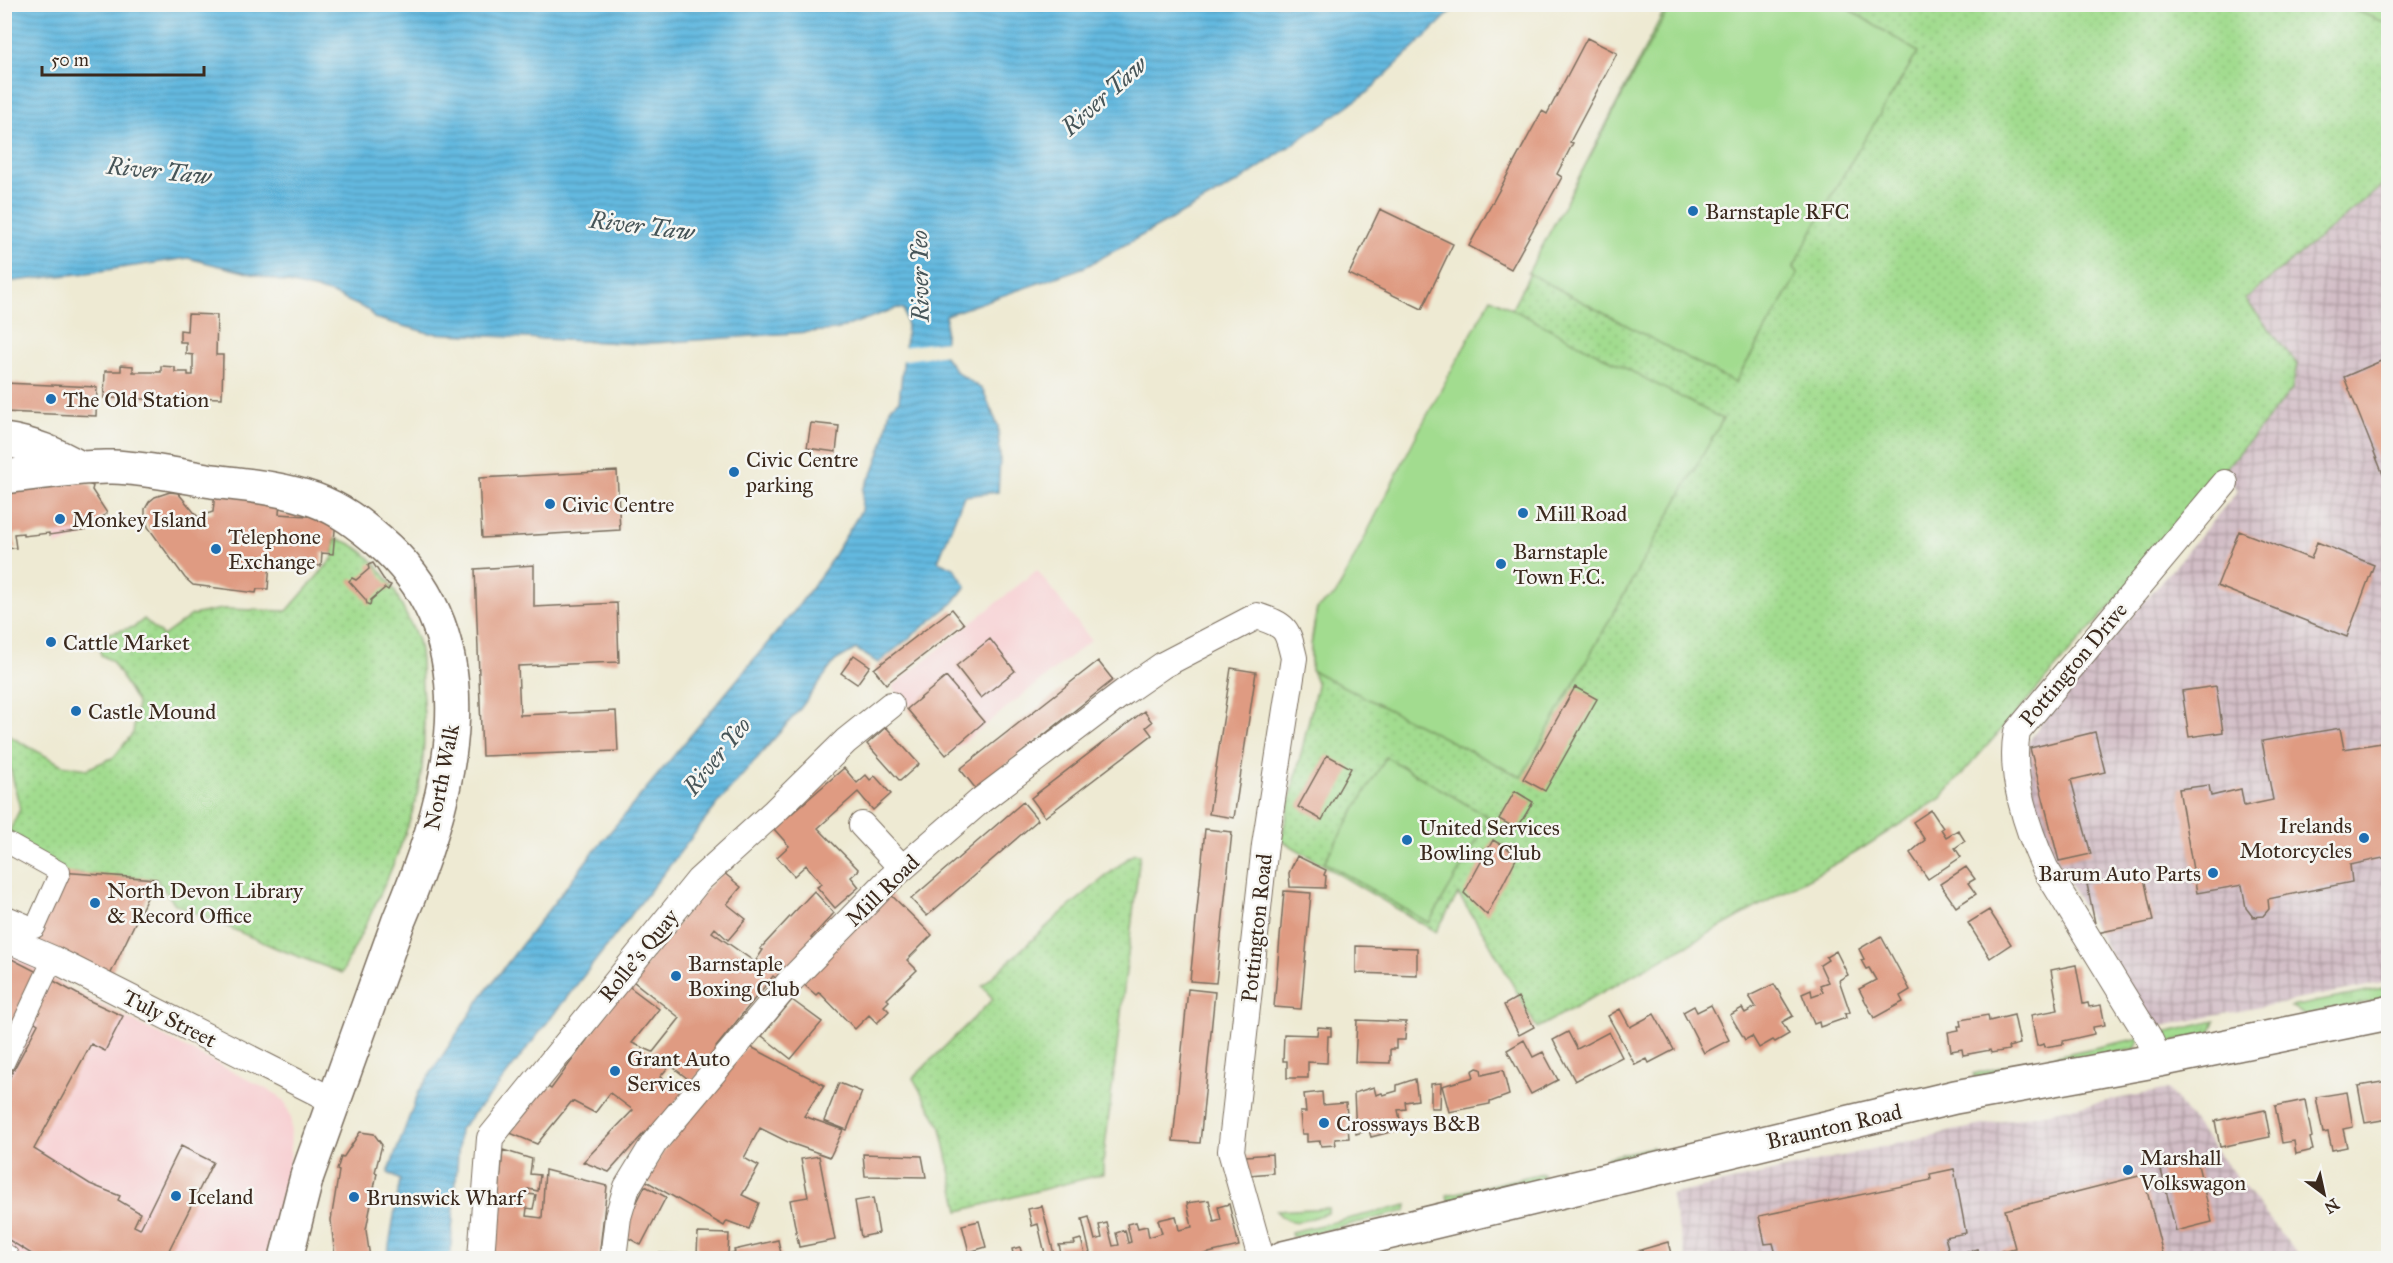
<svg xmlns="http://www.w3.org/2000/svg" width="2393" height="1263" font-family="'IM FELL Great Primer',serif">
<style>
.built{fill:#f7cfd2}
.industrial{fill:url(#industrial-grid)}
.grass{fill:url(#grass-tufts);stroke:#6e8356;stroke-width:1.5}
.park{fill:url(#park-dots);stroke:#6e8356;stroke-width:1.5}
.pitch{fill:#a2dc8f;stroke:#6e8356;stroke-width:1.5}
.water{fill:url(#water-rules);stroke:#4f727f;stroke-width:1.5}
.pier{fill:#eeead3}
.building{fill:#df9b82}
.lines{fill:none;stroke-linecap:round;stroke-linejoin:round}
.pedestrian-casing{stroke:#7a6d5d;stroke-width:22}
.minor-casing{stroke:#7a6d5d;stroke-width:28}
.tertiary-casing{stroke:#7a6d5d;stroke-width:36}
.secondary-casing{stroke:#7a6d5d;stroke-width:36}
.pedestrian{stroke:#fff;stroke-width:20}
.minor{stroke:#fff;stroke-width:26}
.tertiary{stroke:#fff;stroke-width:33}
.secondary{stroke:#fff;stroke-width:33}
.poi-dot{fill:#1f6fb2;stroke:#f6f6f2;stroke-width:2}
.labels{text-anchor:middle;stroke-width:5;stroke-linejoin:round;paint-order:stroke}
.poi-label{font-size:22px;fill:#3b2a1e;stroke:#f6f6f2;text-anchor:start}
.street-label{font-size:22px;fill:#3b2a1e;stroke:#f6f6f2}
.water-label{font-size:24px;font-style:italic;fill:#475558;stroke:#f6f6f2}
</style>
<defs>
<pattern id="industrial-grid" width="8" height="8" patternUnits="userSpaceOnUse" patternTransform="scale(1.5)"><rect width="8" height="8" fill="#d2bdc6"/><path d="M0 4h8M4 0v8" fill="none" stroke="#ac9aa0"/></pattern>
<pattern id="grass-tufts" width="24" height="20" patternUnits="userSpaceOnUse" patternTransform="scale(1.5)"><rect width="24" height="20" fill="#a2dc8f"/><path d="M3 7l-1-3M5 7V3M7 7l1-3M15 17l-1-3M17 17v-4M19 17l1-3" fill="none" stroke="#8cbd7b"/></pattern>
<pattern id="park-dots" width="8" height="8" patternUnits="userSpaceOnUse" patternTransform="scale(1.5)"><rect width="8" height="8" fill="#a2dc8f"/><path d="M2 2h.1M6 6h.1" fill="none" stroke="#8cbd7b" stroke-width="1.8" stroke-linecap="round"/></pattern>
<pattern id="water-rules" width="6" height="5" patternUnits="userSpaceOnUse" patternTransform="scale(1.5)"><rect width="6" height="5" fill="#63b9e0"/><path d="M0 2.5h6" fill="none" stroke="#5397b5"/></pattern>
</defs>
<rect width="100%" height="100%" fill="#f6f6f2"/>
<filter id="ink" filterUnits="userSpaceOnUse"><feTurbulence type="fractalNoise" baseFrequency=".0167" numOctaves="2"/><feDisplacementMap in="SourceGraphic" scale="12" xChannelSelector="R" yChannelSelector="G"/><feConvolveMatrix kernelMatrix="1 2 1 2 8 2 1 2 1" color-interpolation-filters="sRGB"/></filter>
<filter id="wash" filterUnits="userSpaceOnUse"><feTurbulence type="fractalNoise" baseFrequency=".008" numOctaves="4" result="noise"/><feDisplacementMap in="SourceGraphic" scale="24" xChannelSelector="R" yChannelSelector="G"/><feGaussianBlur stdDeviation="1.35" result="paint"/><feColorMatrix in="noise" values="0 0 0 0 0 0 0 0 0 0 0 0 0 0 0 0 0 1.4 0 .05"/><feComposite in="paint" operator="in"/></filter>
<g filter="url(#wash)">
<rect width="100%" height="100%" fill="#eeead3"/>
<!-- built -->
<path class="built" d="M49,491l32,1 23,36 -48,18z
M1037,570l54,70 -139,112 -60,-65z
M5,952l18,8 44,27 211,108 8,9 5,14 -1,44 -24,96h-261z"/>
<!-- industrial -->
<path class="industrial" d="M2388,181v801l-236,46 -101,-177 -19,-55 -5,-52 14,-21 197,-232 -15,-19 69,-83 4,-25 -51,-65z
M2168,1089l132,169h-614l-16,-63 282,-64z"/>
<!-- grass -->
<path class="grass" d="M2340,5h48v19z
M2388,988v10l-83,17 -15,-8z
M2215,1021l-5,12 -40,10 -6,-10z
M2140,1038l-5,11 -80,15 -8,-6z
M2028,1061l-5,8 -47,10 -3,-5z
M1652,1147v4l-44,11 -1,-4 2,-1z
M1543,1173l-1,7 -87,22 -7,-2 -1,-5z
M1407,1205l-1,6 -104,25 -10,1 -1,-5z
M1328,1208v5c-23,6 -35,17 -52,-2z"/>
<!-- park -->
<path class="park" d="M2340,4l48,20v157l-143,118 52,65 -5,25 -154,186 -197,223 -86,55 -318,175 -52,-93 -27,-41 -22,38 -155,-92 36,-155c-11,-25 -5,-50 0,-76l25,-1 157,-274 168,-329z
M335,539c29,4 55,39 66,65 5,12 13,25 17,37 4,14 3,32 4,46 3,34 4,70 -4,104 -14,60 -49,127 -76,182l-66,-25 -101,-44 -19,-25 -96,-7 -55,-31 15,-32 -15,-64 -1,-12 58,32 25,4 27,-12 19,-24 4,-30 -25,-42 -11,-6 -4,-19 37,-9 10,-8 19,17 29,-21 30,-6 65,2 46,-53z
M1134,853l6,1 -37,310v10l-144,37 -18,-83 -28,-50 80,-79 -11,-13 76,-70z"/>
<!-- pitch -->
<path class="pitch" d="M1671,4l171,1 76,47c-43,71 -89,142 -125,217l5,5 -63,109 -207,-110z
M1491,298l232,121 -202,358 -210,-107v-24l6,-37 19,-15 82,-162z
M1386,757l104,61 -61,105 -105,-61z"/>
<!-- water -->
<path class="water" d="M4,5h1454l-90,87 -128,89 -155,86 -139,48 -2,40 13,17 26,18 15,36 2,33 -2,33 -34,4 -26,65 16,7 12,18 -13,17 -75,60 -22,-14 -21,12 -35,48 -80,92 -227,291 -33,37 -10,129h-63l13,-78 -12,-7 31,-82 63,-95 108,-140 206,-247 30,-41 35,-57 2,-22 10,-17 11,-31 6,-33 9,-7 8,-74 -3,-18 -7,-1 -61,22 -195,14 -212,-11 -55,-15 -6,-8 -35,-16 -145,-36 -101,15 -82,9z"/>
<!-- pier -->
<path class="pier" d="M947,341v13l-47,7 2,-14z"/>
<g id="blocks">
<!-- building -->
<path class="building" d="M1587,38l30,15 -47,89 3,1 -16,31 5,3 -51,92 -42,-23 73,-135 5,3z
M1380,209l73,35 -31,65 -73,-35z
M188,314l29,1 -1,40h7l-1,43 -35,-1v3l-83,-2 1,-27h16v-6l12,1v6h28v-6l14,1v5h13v3h5v-20l-7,-1v-12h-6v-12l7,1z
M2388,358v129l-44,-110z
M4,383l93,4 -1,29 -92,-4z
M811,423l28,3 -3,26 -29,-4z
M617,471l3,59 -138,8 -3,-60z
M79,481l14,5 -1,4 15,23 -18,16 -40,6v-2l-26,3v-3l-9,1 2,14 -12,1v-60z
M170,492l8,1 20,24 15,-5 2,-20 65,9 -1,13 57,4 -3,36 -11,-1 -1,13 -51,-4 -2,27h-11l-1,4 -63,-8 -8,-7 -37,-51 -3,-11v-7l4,-7 6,-5z
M2239,531l72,28 6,-17 57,23 -27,72 -130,-51z
M373,563l13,20 5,2 -3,5 -3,-2 -14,12 -1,5 -3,-1 -1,-4 -17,-19 3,-3 4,2 13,-11 -1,-4z
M534,565v42l83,-4 2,59 -101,4 2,49 96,-4 2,40 -136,5 -7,-187z
M952,609l12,15 -78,60 -12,-15z
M990,639l25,32 -34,27 -25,-32z
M854,655l16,11 -13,18 -16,-11z
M1098,661l15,19 -137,109 -16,-20z
M1231,668l25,4 -22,146 -25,-4z
M946,677l38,45 -38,33 -39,-46z
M2216,686l7,46 -34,5 -7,-46z
M1575,687l22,12 -52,92 -22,-12z
M1144,711l8,11 -6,5 6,8 -107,82 -14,-19z
M886,727l33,37 -19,17 -33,-37z
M2340,728l4,21 44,-7v115l-38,8 2,17 -84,17 1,10 -6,7 -10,1 -7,-9 -4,-23 -45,8 -18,-104 30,-4 2,11 30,-7 3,17 29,-6 -11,-59z
M2095,732l10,40 -34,8 20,74 -32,7 -29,-113z
M1327,755l24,13 -29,52 -24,-13z
M844,768l13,15 9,-8 4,5 5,-4 16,18 -18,16 -15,-18 -40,36 41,42 -8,7 8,10 -24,21 -18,-21 5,-3 -16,-19 -12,11 -17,-19 12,-11 -15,-17z
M1515,791l18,11 -16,27 -18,-10z
M1023,802l15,18 -111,96 -16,-17z
M1931,810l12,18 -2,1 5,8 12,-7 7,11 -10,7 6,9 -33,22 -18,-26 15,-13 -12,-18z
M1205,829l27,3 -16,151 -26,-2z
M1493,840l25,15 -31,60 -23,-22z
M1297,856l29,14 -2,5 2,1 -1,12 -35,-1 -1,-14z
M1966,867l9,12 -7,4 8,11 -20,13 -16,-23z
M60,872l96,7 -46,96 -80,-37z
M723,872l18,15 -14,17 19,15 -18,21 -13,-12 -3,4 43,30 8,-12 -3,-1 54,-58 20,22 -23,25 3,2 -37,39 -4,-3 -57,71 4,3 -28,32 -22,-17 -10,12 25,15 -37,44 -4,-3 -35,39 -26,-10 50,-52 -23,-17 -15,20 -23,-12 -35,43 -27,-11 36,-47 5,3 76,-104 32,24 -27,34 21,9 27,-34 -47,-37 51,-66z
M2143,873l10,48 -56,12 -10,-49z
M1284,891l27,2 -10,116 -27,-2z
M888,892l44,43 -25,25 10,10 -30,29 2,2 -5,5 5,5 -12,12 -8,-8 -14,14 -36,-37 -3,3 -15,-13z
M1989,910l22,34 -21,14 -22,-35z
M1881,936l29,54 -10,6 3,6 -29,16 -15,-29 17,-9 -7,-12 -3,1 -5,-9 3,-1 -5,-10z
M1356,946l61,2v27l-61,-2z
M1836,951l12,24 -9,5 11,32 -5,2 1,4 -26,9 -1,-5 -5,2 -12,-30 9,-4 1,6 11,-4 -3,-7 8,-3 -8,-17 8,-5 -2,-3z
M4,955l37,19 -37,74z
M2076,965l7,39 5,-1 1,4 12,-2 4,20 -12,2 1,7 -31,7v3l-18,3 -1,-3 -7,2 -6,-31 27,-5 -7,-40z
M52,980l36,20 35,16 -18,35 -14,-7 -57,105 56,35 30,12 -2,4 22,13 -6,13 6,3 41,-83 32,16 -48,96h-127l-34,-21v-149l34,-64 -6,-4z
M1774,984l19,32 -11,6 7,12 -14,8 -2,-2 -14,8 -7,-12 -7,4 -15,-25 12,-7 3,5 11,-6 -7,-11z
M1188,989l27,3 -15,151 -27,-2z
M1518,997l16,30 -15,8 -15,-30z
M792,1000l30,22 -31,37 -29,-23z
M1711,1005l18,35 -25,13 -21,-41 11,-6 3,6z
M1620,1009l10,18 24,-13 20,36 -25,13 -2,-4 -12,6 -27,-49z
M1988,1015l1,6 25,-6 6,29 -12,3 1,3 -18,3 -1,-3 -27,5 -1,-6 -11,2 -3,-19 11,-2 -1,-4h3l-1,-6z
M1357,1020l49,2 -1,18h-9v9h-6v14l-35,-1z
M1318,1027l13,1v8h-3l-1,27 -19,-1v16h-21v-17h-4l1,-27 33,1z
M1568,1032l9,17 32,-17 13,25 -47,24 -22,-41z
M1524,1040l9,17 10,-5 15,28 -27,14 -24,-44z
M747,1045l77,40 -20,31 39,14 -13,27 -40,-14 -30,-15 -16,30 15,8 -17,29 17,8 -10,26 -22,-8 -3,5 -78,-45 18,-31z
M1477,1068l4,1 1,6 21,-5 6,25 -19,7v2l-41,8 -7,-26 32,-9 -2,-6z
M1415,1079l3,21 -13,2 1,7 -8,1 4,19 -31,8 -2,-7 -13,4 -2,-41 20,-6 2,8 6,-2 1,2 14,-4v-6z
M2388,1081v38l-23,4 -7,-37z
M839,1083l23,9 -15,38 -23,-9z
M1441,1083l-1,25h-9v-24z
M1322,1092l1,13 23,-2 3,35 -14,1 1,6 -15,1 -1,-5 -13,1v-8h-5l-2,-22h6l-2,-18z
M2347,1092l6,35 -10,2 4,18 -15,3 -4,-18 -5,1 -7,-36z
M2305,1100l7,37 -2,1 3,12 -17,4 -2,-13 -12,2 -7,-37z
M2265,1110l5,27 -50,10 -5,-26z
M360,1132l14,2 8,11 -7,27 2,1 -11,57 4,28h-35l-4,-38 8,-49 -2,-1 4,-13 2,1z
M503,1150l29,9 -2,15 10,1 -2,16 -10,-2 -1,5 9,1 -3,14 -6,-1 -1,8 16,2 3,-48 62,16 -8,72h-106z
M863,1154l59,2 4,21 -61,-1z
M1272,1154l1,19 -24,2 -3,-19z
M819,1156l16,84 -36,7 -9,-47 18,-3 -7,-38z
M2197,1161l15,61 -36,9 -15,-61z
M1954,1169l12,64 -21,4 5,18 28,-6 2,9h-203l-4,-15 -8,1 -6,-28 172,-36 -1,-6z
M2143,1175l21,83h-161l-2,-7 14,-3 -10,-38z
M645,1186l21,11 -25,48 -20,-11z
M873,1198l6,35 -18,4 -6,-36z
M1209,1200l5,22 7,-2 -3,-13 11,-3 10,42 -52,12h-125l-3,-13 16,-1 -1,-3 7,-2 4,15 5,-1 -8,-34 7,-2 6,23 7,-2 -3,-13 8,-2 6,23 6,-1 -3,-12 9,-3 3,13 3,-1 -4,-18 9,-2 2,6 9,-2 2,11 13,-4 -4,-13 18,-4 3,14 13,-3 -5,-24z
M1042,1206l13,52h-9l-8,-34 -6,2 -4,-17z
M979,1221l7,26 -17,5 -7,-27z
M698,1233l31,1 -1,20 7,-2 -1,-2 44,-10 4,18h-155v-4l17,1v-2l53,1z
M1668,1242l4,16h-33l-2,-7z
M1020,1247l2,8 7,-2 1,5h-16l-2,-9z"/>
</g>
</g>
<g filter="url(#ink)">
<use href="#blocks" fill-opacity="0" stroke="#7a6d5d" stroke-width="1.5"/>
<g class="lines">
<!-- pedestrian casing -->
<g class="pedestrian-casing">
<path id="pedestrian" d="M4,841l56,31 -25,56 -31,-13
M4,1063l49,-104"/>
</g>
<!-- minor casing -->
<g class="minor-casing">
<path id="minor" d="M862,825l40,43
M4,938l49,21 281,142
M2159,1060l-11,-24 -103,-168c-18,-39 -36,-93 -28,-136l208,-249
M4,1257l2,1
M481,1258l9,-120 209,-258 76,-69 71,-70 45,-36
M613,1258l5,-41 9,-30 27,-44 137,-163 99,-101 90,-78 144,-109 39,-27 94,-49c30,10 30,12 37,42l-29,187 -34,306 30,107"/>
</g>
<!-- tertiary casing -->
<g class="tertiary-casing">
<path id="tertiary" d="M4,440c29,4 51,14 76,28
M4,477c37,-4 73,-11 109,-10 33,1 67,9 99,14 34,4 70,7 103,19 25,9 44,24 64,41 117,99 72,258 20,379l-92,256 -21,82"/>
</g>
<!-- secondary casing -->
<g class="secondary-casing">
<path id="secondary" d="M1283,1258l672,-161 204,-37 229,-47"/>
</g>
<!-- pedestrian -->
<use href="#pedestrian" class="pedestrian"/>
<!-- minor -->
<use href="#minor" class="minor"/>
<!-- tertiary -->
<use href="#tertiary" class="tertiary"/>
<!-- secondary -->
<use href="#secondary" class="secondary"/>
</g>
</g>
<!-- markers -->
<g class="poi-dot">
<circle cx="1693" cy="211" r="6"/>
<circle cx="51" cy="399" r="6"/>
<circle cx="734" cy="472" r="6"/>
<circle cx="550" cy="504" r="6"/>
<circle cx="1523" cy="513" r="6"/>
<circle cx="60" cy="519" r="6"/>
<circle cx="216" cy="549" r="6"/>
<circle cx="1501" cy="564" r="6"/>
<circle cx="51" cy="642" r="6"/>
<circle cx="76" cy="711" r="6"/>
<circle cx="2364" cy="838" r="6"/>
<circle cx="1407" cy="840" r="6"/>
<circle cx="2213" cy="873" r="6"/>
<circle cx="95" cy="903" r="6"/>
<circle cx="676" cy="976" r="6"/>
<circle cx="615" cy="1071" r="6"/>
<circle cx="1324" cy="1123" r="6"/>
<circle cx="2128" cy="1170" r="6"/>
<circle cx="176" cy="1196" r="6"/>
<circle cx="354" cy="1197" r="6"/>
</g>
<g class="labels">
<!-- poi labels -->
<g class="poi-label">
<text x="1705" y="219">Barnstaple RFC</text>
<text x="63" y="407">The Old Station</text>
<text x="746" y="467">Civic Centre<tspan x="746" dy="25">parking</tspan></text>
<text x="562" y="512">Civic Centre</text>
<text x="1535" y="521">Mill Road</text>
<text x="72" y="527">Monkey Island</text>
<text x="228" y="544">Telephone<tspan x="228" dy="25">Exchange</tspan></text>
<text x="1513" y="559">Barnstaple<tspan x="1513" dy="25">Town F.C.</tspan></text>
<text x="63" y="650">Cattle Market</text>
<text x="88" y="719">Castle Mound</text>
<text x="2352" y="833" text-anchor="end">Irelands<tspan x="2352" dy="25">Motorcycles</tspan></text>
<text x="1419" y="835">United Services<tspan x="1419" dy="25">Bowling Club</tspan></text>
<text x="2201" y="881" text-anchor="end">Barum Auto Parts</text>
<text x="107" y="898">North Devon Library<tspan x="107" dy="25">&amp; Record Office</tspan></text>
<text x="688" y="971">Barnstaple<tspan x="688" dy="25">Boxing Club</tspan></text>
<text x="627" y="1066">Grant Auto<tspan x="627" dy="25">Services</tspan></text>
<text x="1336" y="1131">Crossways B&amp;B</text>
<text x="2140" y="1165">Marshall<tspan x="2140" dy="25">Volkswagon</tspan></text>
<text x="188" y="1204">Iceland</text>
<text x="366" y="1205">Brunswick Wharf</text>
</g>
<!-- street labels -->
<g class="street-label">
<text transform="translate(2073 664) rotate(-50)" y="8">Pottington Drive</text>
<text transform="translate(441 777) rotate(-79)" y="8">North Walk</text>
<text transform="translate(882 890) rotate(-44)" y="8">Mill Road</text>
<text transform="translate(1256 928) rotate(-84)" y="8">Pottington Road</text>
<text transform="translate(638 955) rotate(-51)" y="8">Rolle's Quay</text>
<text transform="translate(170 1018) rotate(27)" y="8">Tuly Street</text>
<text transform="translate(1834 1126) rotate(-13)" y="8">Braunton Road</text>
</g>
<!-- water labels -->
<g class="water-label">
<text transform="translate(1104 96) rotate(-42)" y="8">River Taw</text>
<text transform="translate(159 171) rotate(6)" y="8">River Taw</text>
<text transform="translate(642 226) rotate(7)" y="8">River Taw</text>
<text transform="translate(920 276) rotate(-91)" y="8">River Yeo</text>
<text transform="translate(717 756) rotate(-51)" y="8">River Yeo</text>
</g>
</g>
<!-- margin -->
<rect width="2393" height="1263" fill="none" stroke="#f6f6f2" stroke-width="24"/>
<!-- north arrow -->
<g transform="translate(2324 1194) rotate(147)" stroke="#f6f6f2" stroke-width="4.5" paint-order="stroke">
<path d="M0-4.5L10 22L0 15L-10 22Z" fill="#3b2a1e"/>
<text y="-9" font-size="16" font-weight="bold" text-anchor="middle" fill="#3b2a1e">N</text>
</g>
<!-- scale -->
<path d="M42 66v9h162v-9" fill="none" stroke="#3b2a1e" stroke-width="3"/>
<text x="51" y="66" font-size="18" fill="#3b2a1e" stroke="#f6f6f2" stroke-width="4.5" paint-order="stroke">50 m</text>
</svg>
